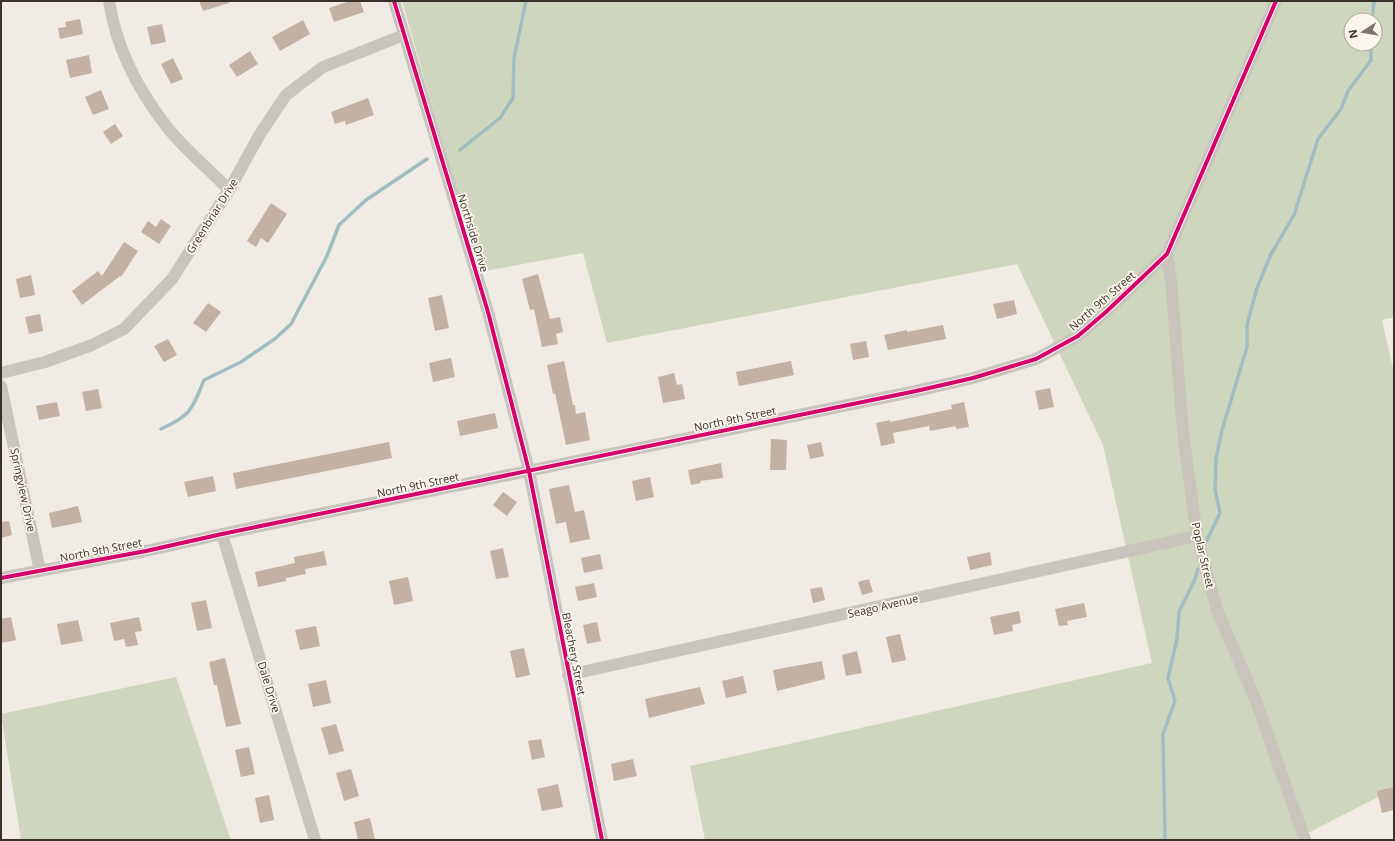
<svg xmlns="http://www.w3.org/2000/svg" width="1395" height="841" font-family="'Open Sans',sans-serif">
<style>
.green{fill:#cfd6be;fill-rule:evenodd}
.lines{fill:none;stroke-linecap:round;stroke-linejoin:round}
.stream{stroke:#a0bec1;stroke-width:3.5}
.building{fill:#c3b1a5}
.street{stroke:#c9c4bd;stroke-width:12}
.cycleway-casing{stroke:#fbf6ed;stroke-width:6}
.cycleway{stroke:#d6006c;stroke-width:4}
.labels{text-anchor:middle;stroke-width:3.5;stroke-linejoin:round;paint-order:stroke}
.street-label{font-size:11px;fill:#3a312a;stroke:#fbf6ed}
</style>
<rect width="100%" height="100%" fill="#f0ebe4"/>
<!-- green -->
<path class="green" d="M402,1h992v316l-12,3 12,53v416l-100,51h-589l-15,-74 462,-103 -49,-218 -86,-181 -410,79 -24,-90 -103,19zM1351,20h24v24h-24z
M176,677l55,163h-210l-20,-126z"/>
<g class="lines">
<!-- stream -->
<path class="stream" d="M1372,20l2,-19
M460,150l40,-32 13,-20 1,-40 12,-57
M161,429c30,-14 31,-19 43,-49l37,-18 35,-24 15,-14 36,-68 12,-31 27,-25 61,-41
M1204,546l16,-33 -5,-24 1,-30 6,-29 25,-83v-22l10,-37 14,-34 23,-39 24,-76 23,-30 7,-18 23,-31v-16
M1165,840l-2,-106 12,-33 -7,-23 9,-39 2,-27 16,-33 3,-10"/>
</g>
<!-- building -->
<path class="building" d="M199,1h30v2l-26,8z
M350,1h10l4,11 -30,10 -5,-14z
M80,19l3,15 -23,5 -2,-11 8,-1 -1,-5z
M303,20l7,14 -30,17 -8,-14z
M162,24l4,18 -15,3 -4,-18z
M250,51l8,13 -21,13 -8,-12z
M89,55l3,18 -22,5 -4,-18z
M173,58l10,21 -12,5 -10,-20z
M101,90l8,19 -16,6 -8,-18z
M368,98l6,17 -28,10 -1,-4 -10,3 -4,-12z
M115,124l8,12 -12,8 -8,-12z
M271,203l16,11 -19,29 -7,-5 -5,9 -9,-6z
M161,219l10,7 -12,18 -18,-12 7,-11 8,6z
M124,242l14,9 -17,26 -1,-1 -38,29 -10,-14 26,-20 4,5z
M538,274l12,45 10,-2 3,15 -7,2 2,10 -16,3 -8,-38 -4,1 -8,-31z
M31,275l4,20 -15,3 -4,-19z
M442,295l7,33 -14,3 -7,-33z
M1014,300l3,14 -20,5 -4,-15z
M208,303l13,9 -15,20 -13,-9z
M40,314l3,17 -14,3 -4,-17z
M943,325l3,14 -58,11 -4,-15 23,-5v2z
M168,339l9,16 -13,7 -10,-16z
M866,341l3,16 -16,3 -3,-16z
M451,358l4,19 -22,5 -4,-19z
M564,361l9,44h2l1,9 9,-2 5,28 -24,5 -11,-52 -2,1 -6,-29z
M791,361l3,14 -55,11 -3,-14z
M674,373l3,12 5,-1 3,15 -22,4 -5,-26z
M1050,388l4,19 -15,3 -4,-19z
M98,389l4,19 -16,3 -4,-19z
M57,402l3,14 -21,4 -3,-14z
M964,402l5,25 -13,2v-3l-26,5 -1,-5 -36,7 2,10 -14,3 -5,-23 14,-3v2l62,-13 -1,-4z
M495,413l3,15 -38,8 -3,-15z
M771,439l16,1 -1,30h-16z
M389,442l3,16 -156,31 -3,-16z
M821,442l3,14 -14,3 -3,-14z
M721,463l2,15 -23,3 1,2 -10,2 -3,-15z
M213,476l3,15 -28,6 -4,-15z
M650,477l4,20 -18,4 -4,-20z
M569,485l6,27 9,-2 6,29 -20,4 -4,-21 -10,2 -7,-35z
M503,492l14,10 -10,14 -14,-11z
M78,506l4,16 -30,6 -3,-15z
M9,521l3,14 -11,3v-16z
M503,548l6,29 -13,2 -6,-28z
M324,551l3,14 -22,4 1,5 -20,4v3l-28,6 -3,-15 40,-9 -1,-6z
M990,552l2,13 -22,5 -3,-13z
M600,554l3,15 -19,4 -3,-15z
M408,577l5,24 -19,4 -5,-24z
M869,579l4,13 -11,3 -4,-13z
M594,583l3,14 -19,4 -3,-14z
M822,587l3,13 -12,3 -3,-14z
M206,600l6,28 -15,3 -6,-28z
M1084,603l3,14 -20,4 1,4 -9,1 -4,-17z
M1019,611l2,12 -9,2 1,6 -19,4 -4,-18z
M11,617l5,23 -15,3v-24z
M139,617l3,14 -7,1 3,13 -12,2 -2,-8 -10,2 -4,-18z
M78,620l5,21 -22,4 -4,-21z
M597,622l4,19 -14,3 -4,-19z
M316,626l4,20 -20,4 -5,-20z
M900,634l6,26 -14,3 -6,-26z
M524,648l6,27 -14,3 -6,-27z
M857,651l5,22 -16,3 -4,-21z
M225,658l16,66 -15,3 -9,-42h-3l-5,-23z
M822,661l3,18 -48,12 -4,-21z
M743,676l4,17 -21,5 -4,-17z
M326,680l5,23 -18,4 -5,-23z
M700,687l5,17 -56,14 -4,-19z
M336,724l8,27 -15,4 -8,-27z
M541,739l4,18 -13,3 -4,-19z
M249,747l6,27 -14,3 -6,-27z
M633,759l4,17 -23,5 -3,-17z
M351,769l8,27 -15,5 -8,-28z
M558,784l5,23 -21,4 -5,-22z
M1394,787v23l-12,3 -5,-22z
M269,795l5,25 -14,3 -5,-25z
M370,818l5,22h-17l-4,-18z"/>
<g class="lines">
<!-- street -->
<path class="street" d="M109,1c7,46 29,89 58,126 17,22 42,42 62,63
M394,1l94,311 41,159 73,369
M1167,254l4,26 12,152 14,104 20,74 39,91 49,139
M1,373l44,-11 47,-17 32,-16 48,-50 57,-89 31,-56 26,-39 37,-28 81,-32
M1,386l39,185
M222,534l93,306
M1,578l145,-27 76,-17 694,-143 57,-13 63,-19 42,-23 29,-25 60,-57 109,-253
M568,675l629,-139"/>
<!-- cycleway casing -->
<g class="cycleway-casing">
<path id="cycleway" d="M394,1l94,311 41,159 73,369
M1,578l145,-27 76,-17 694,-143 57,-13 63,-19 42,-23 29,-25 60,-57 109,-253"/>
</g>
<!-- cycleway -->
<use href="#cycleway" class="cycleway"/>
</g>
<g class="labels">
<!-- street labels -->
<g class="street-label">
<text transform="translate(212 216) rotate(-58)" y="4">Greenbriar Drive</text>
<text transform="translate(473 233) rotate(73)" y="4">Northside Drive</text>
<text transform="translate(1102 301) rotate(-41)" y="4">North 9th Street</text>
<text transform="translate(735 419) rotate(-12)" y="4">North 9th Street</text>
<text transform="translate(418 485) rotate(-12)" y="4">North 9th Street</text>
<text transform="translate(23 490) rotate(78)" y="4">Springview Drive</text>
<text transform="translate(101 550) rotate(-11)" y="4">North 9th Street</text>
<text transform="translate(1203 555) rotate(77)" y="4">Poplar Street</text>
<text transform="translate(883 606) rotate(-13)" y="4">Seago Avenue</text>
<text transform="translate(574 654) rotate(79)" y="4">Bleachery Street</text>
<text transform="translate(269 687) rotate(73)" y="4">Dale Drive</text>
</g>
</g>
<!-- border -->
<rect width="1395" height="841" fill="none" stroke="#3a312a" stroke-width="4"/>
<!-- north arrow -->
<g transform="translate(1363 32) rotate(258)"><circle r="19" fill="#fbf6ed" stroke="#aea79f"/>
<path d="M0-3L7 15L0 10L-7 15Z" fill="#7a726b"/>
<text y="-6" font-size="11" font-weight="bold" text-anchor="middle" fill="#3a312a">N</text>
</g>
</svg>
